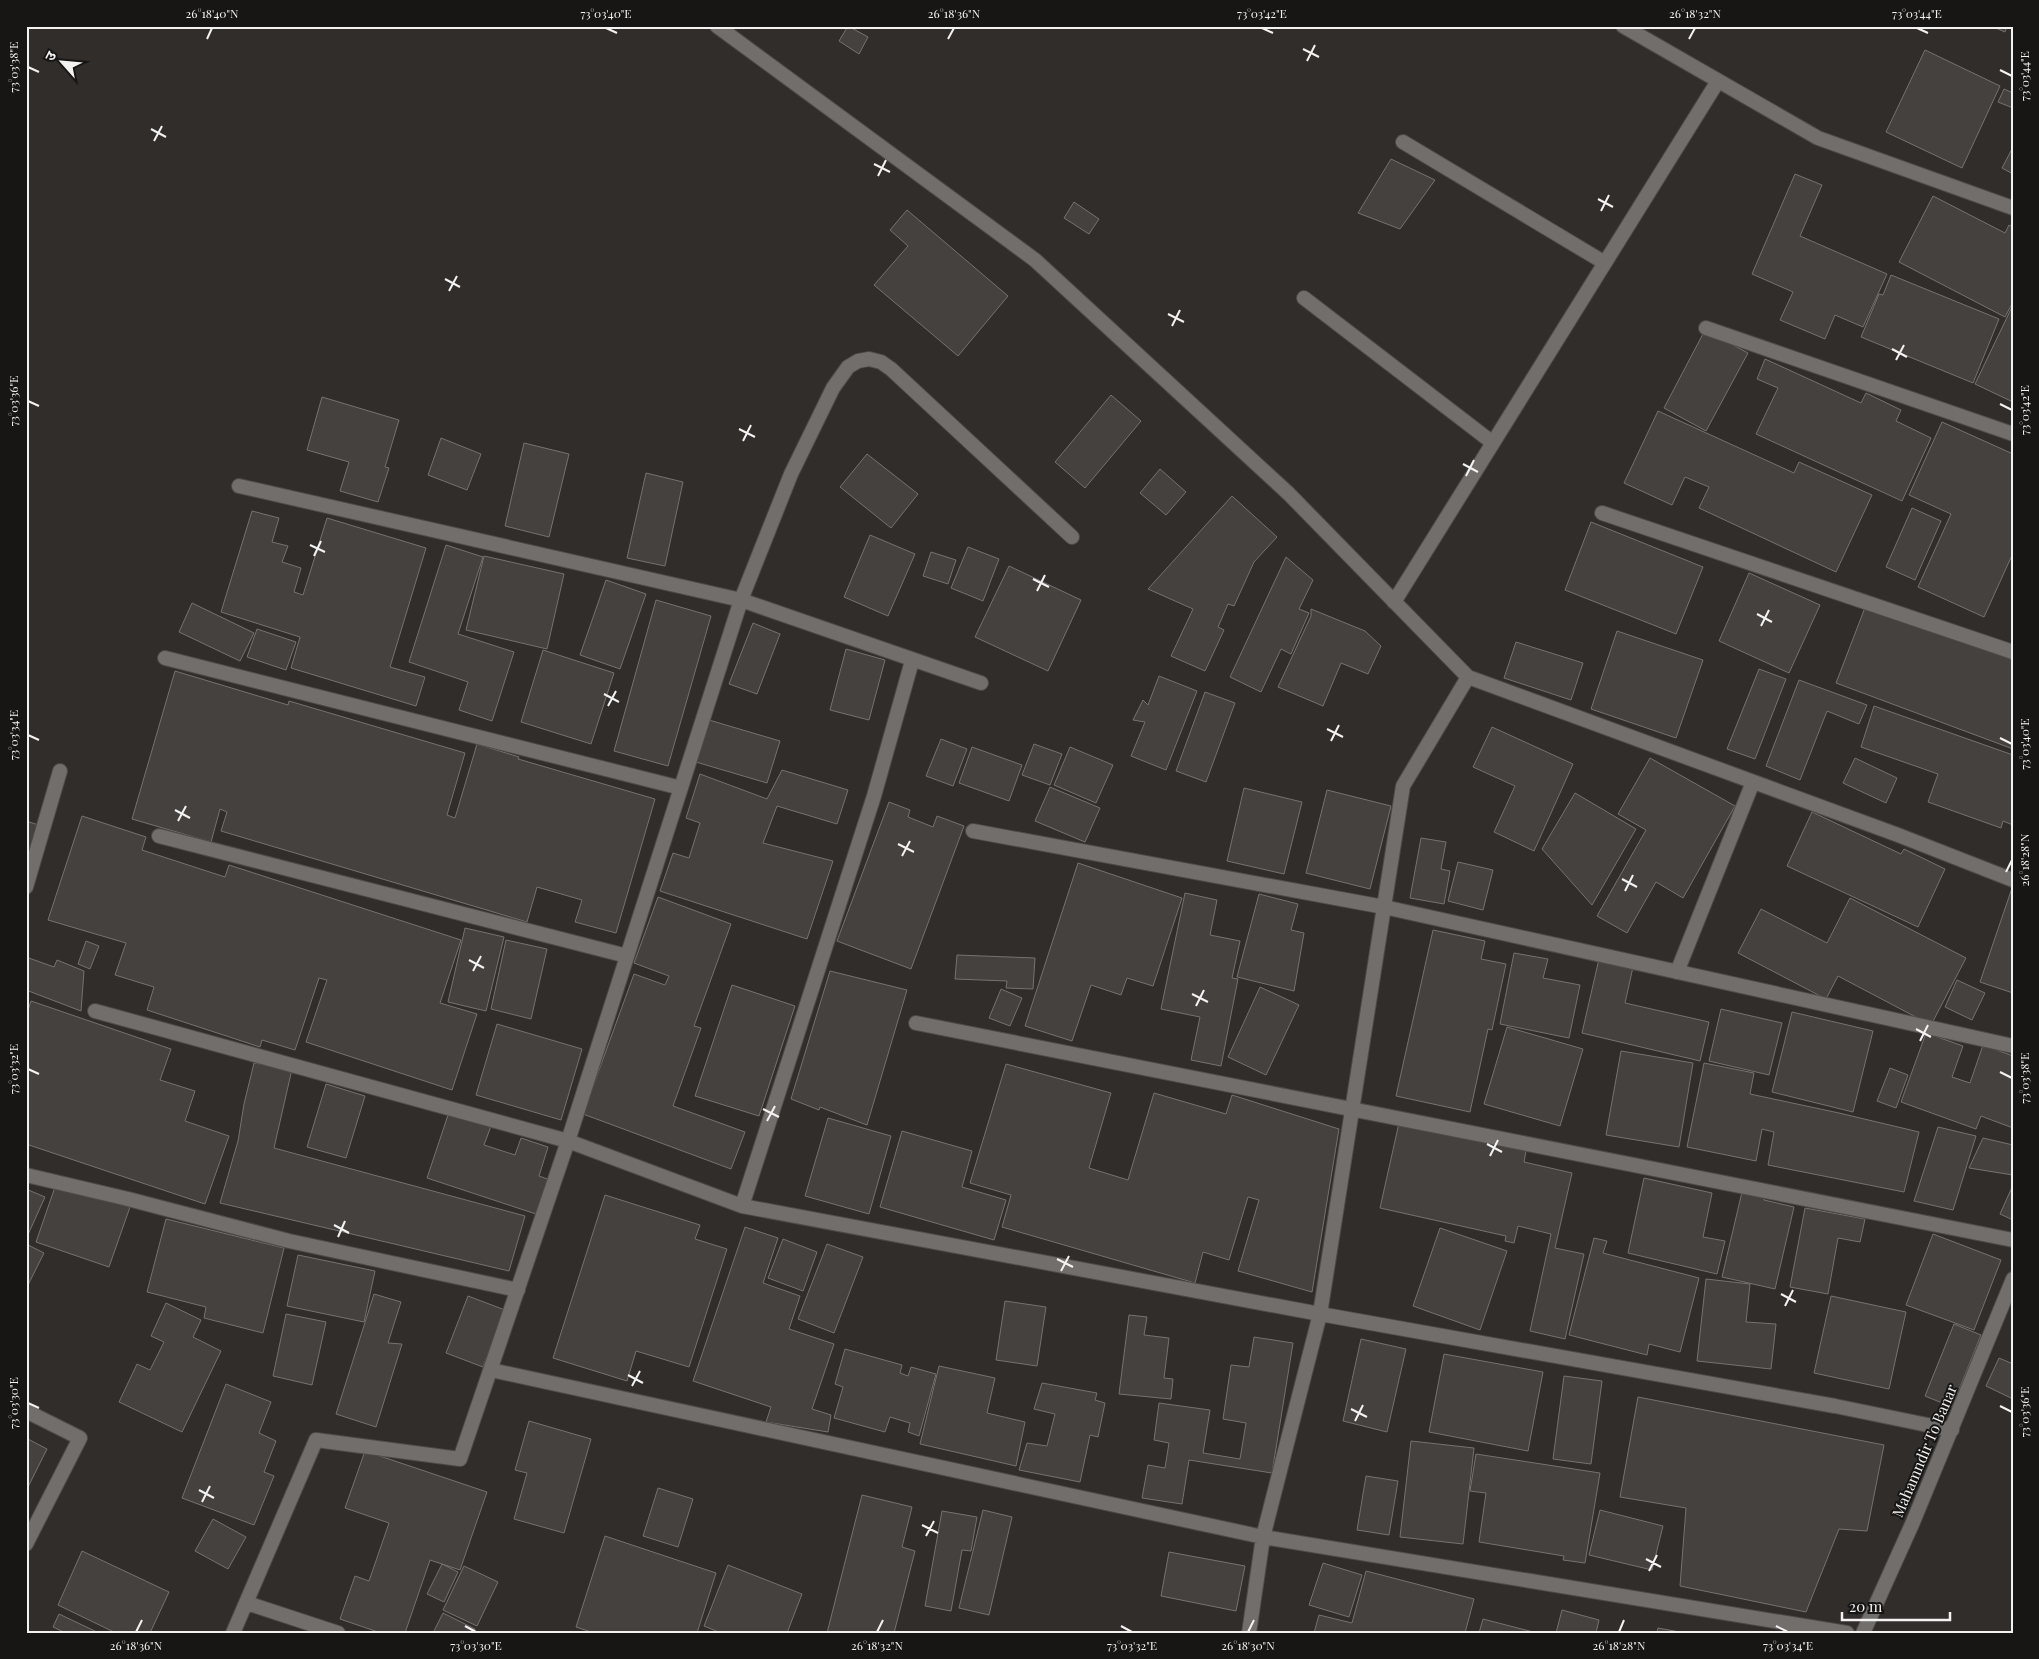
<svg xmlns="http://www.w3.org/2000/svg" width="2039" height="1659" font-family="'Playfair Display','Noto Sans Devanagari',serif">
<style>
.building{fill:#44413f;stroke:#757270}
.lines{fill:none;stroke-linecap:round;stroke-linejoin:round}
.minor-casing{stroke:#4d4a49;stroke-width:16}
.minor{stroke:#716e6c;stroke-width:14}
.ticks{fill:none;stroke:#f4f2f1;stroke-width:2}
.labels{text-anchor:middle;stroke-width:4;stroke-linejoin:round;paint-order:stroke}
.street-label{font-size:15px;fill:#f4f2f1;stroke:#171615}
.neatline{fill:none;stroke:#f4f2f1;stroke-width:2}
.ticks-label{font-size:12px;text-anchor:middle;fill:#f4f2f1}
</style>
<rect width="100%" height="100%" fill="#302d2b"/>
<!-- building -->
<path class="building" d="M848,26l20,11 -9,17 -20,-13z
M1991,26h16l-2,6z
M1925,50l75,36 -38,82 -76,-36z
M2004,89l9,4v15l-15,-6z
M2013,147v27l-11,-6z
M1391,159l44,21 -35,49 -42,-16z
M1795,174l27,11 -22,51 87,38 -24,53 -28,-12 -10,24 -45,-19 13,-28 -41,-18z
M1933,196l72,37 4,-8 4,2v75l-8,15 -106,-55z
M1074,202l25,17 -10,15 -25,-16z
M907,210l101,86 -50,60 -84,-71 34,-39 -18,-16z
M1891,275l108,44 -26,64 -112,-46 18,-43 4,1z
M2012,307h1v95l-38,-18z
M1705,330l43,23 -42,78 -42,-23z
M1765,359l96,44 5,-10 35,17 -5,11 35,17 -29,63 -146,-67 22,-46 -21,-9z
M1111,395l30,26 -56,67 -30,-26z
M322,397l77,23 -14,47 4,1 -11,34 -38,-11 9,-29 -42,-12z
M1658,411l136,62 5,-11 73,33 -36,77 -137,-64 10,-21 -24,-10 -13,28 -48,-22z
M1942,422l71,32v99l-29,64 -66,-30 33,-73 -42,-19z
M441,438l40,16 -14,36 -39,-15z
M524,443l45,11 -20,83 -44,-11z
M867,454l51,40 -27,34 -51,-41z
M1160,469l26,23 -20,23 -26,-22z
M646,473l37,9 -18,84 -38,-8z
M1232,496l45,41 -23,25 -20,44 -6,-2 -10,23 6,3 -19,41 -34,-15 22,-47 -45,-20z
M1912,508l29,13 -26,59 -29,-13z
M252,511l27,7 -7,24 16,4 -6,16 19,6 -7,24 9,3 24,-77 99,30 -36,119 35,10 -9,29 -125,-38 9,-31 -79,-25z
M1591,522l112,45 -27,67 -111,-44z
M870,535l45,19 -27,62 -44,-19z
M446,545l37,12 -25,77 56,18 -22,69 -33,-11 9,-28 -59,-20z
M968,547l31,12 -16,42 -32,-13z
M931,552l25,8 -8,24 -25,-8z
M484,556l80,18 -17,75 -81,-19z
M1286,557l27,23 -14,29 10,4 -18,41 -10,-5 -20,43 -31,-15z
M1009,566l72,34 -33,71 -73,-34z
M1749,573l71,32 -31,68 -70,-32z
M606,580l40,14 -26,75 -40,-14z
M656,600l55,16 -43,150 -54,-15z
M192,603l62,30 -14,28 -61,-29z
M1866,605l147,55v89l-177,-66z
M1311,609l54,22 16,15 -13,28 -27,-11 -18,43 -45,-19 33,-71z
M753,623l27,11 -23,60 -28,-10z
M257,629l39,13 -10,28 -39,-13z
M1617,631l86,29 -27,78 -85,-29z
M1516,642l67,21 -12,37 -67,-22z
M846,649l39,11 -16,60 -39,-10z
M543,650l71,23 -23,71 -70,-22z
M1759,669l27,10 -31,80 -28,-10z
M175,671l113,34 1,-4 176,52 -18,62 8,3 22,-74 42,13 -1,2 137,40 -39,134 -41,-11 7,-22 -45,-13 -10,35 -306,-91 6,-19 -7,-3 -9,33 -79,-23z
M1159,676l38,15 -31,79 -35,-14 14,-34 -12,-2 10,-20 5,5z
M1799,680l68,25 -8,19 -32,-13 -27,69 -34,-14z
M1205,692l30,11 -29,79 -30,-11z
M1874,706l139,49v70l-10,-4 -2,7 -73,-26 10,-28 -77,-27z
M709,720l71,21 -13,42 -71,-21z
M1492,727l81,37 -39,87 -40,-19 21,-46 -42,-19z
M941,739l26,10 -14,37 -27,-10z
M1034,744l28,10 -12,31 -28,-10z
M972,747l50,18 -13,36 -50,-18z
M1070,747l43,18 -17,38 -42,-18z
M1650,758l85,48 -52,92 -27,-16 -29,51 -30,-17 49,-86 -28,-16z
M1855,758l42,20 -11,25 -43,-20z
M782,770l66,20 -11,34 -60,-18 -14,37 70,18 -26,78 -147,-48 13,-38 16,5 11,-35 -14,-5 14,-44 67,25z
M1050,787l50,21 -15,34 -50,-21z
M1244,788l58,14 -18,72 -57,-13z
M1327,790l64,16 -21,83 -64,-16z
M1575,793l61,36 -44,76 -50,-56z
M889,802l21,8 -2,7 25,10 4,-11 27,10 -53,143 -74,-28z
M1812,812l89,42 3,-5 41,20 -27,58 -131,-61z
M82,816l64,21 -4,13 83,27 4,-12 232,75 -21,63 37,11 -25,76 -146,-48 21,-62 -8,-2 -24,72 -33,-10 -2,7 -113,-37 7,-23 -39,-12 11,-32 -78,-23z
M26,821l19,6 -19,50z
M1421,838l25,4 -5,27 9,2 -6,33 -34,-6z
M1458,862l35,8 -10,40 -35,-9z
M1078,863l104,35 -29,88 -26,-8 -6,17 -30,-10 -19,56 -47,-15z
M2012,888h1v105l-33,-11z
M1185,893l32,7 -7,35 30,6 -8,37 6,1 -17,87 -30,-6 9,-43 -39,-8z
M1259,894l39,10 -7,26 13,3 -10,58 -57,-14z
M658,897l73,27 -37,102 7,2 -28,78 72,26 -14,37 -148,-55 51,-140 31,11 4,-9 -35,-13z
M1850,898l116,60 -35,67 -93,-49 -12,23 -88,-46 23,-44 66,34z
M465,928l39,9 -18,74 -38,-9z
M1433,930l52,11 -4,18 25,5 -14,66 -4,-1 -18,83 -74,-16z
M506,940l41,9 -16,70 -40,-10z
M86,941l13,5 -9,23 -12,-5z
M1514,953l34,6 -5,19 37,7 -11,53 -69,-14z
M957,955l78,3 -2,31 -27,-1 1,-7 -52,-2z
M26,957l28,10 3,-7 27,11 -3,40 -55,-21z
M1599,959l34,8 -8,36 84,19 -9,39 -118,-28z
M830,971l77,19 -40,135 -47,-18 -1,3 -28,-11z
M1957,980l28,13 -13,27 -27,-13z
M732,985l63,21 -36,110 -64,-20z
M1260,987l39,18 -33,70 -38,-18z
M1001,989l21,9 -12,28 -21,-8z
M31,1001l140,48 -11,31 35,11 -10,30 44,15 -24,68 -179,-60v-128z
M1721,1009l61,14 -13,52 -60,-14z
M1792,1012l81,19 -20,81 -81,-20z
M497,1024l85,25 -21,71 -85,-25z
M1507,1027l76,22 -23,77 -76,-22z
M1926,1033l37,13 -11,31 18,6 13,-38 30,11v72l-32,-12 -5,13 -75,-27z
M1621,1051l72,12 -14,84 -73,-12z
M254,1063l38,6 -18,79 251,68 -16,55 -289,-68 18,-62 6,-37z
M1704,1063l50,10 -4,21 89,19 80,19 -15,60 -136,-27 6,-33 -12,-3 -6,32 -69,-14z
M1006,1064l105,29 -22,75 39,12 26,-87 72,21 6,-19 107,34 -27,163 -74,-21 21,-71 -11,-3 -19,63 -26,-8 -8,31 -193,-56 9,-32 -41,-12z
M1890,1068l18,7 -12,33 -19,-7z
M326,1084l39,12 -19,62 -39,-11z
M449,1112l42,14 -7,19 31,10 6,-17 27,9 -9,29 11,4 -11,35 -112,-37z
M828,1118l63,18 -22,78 -64,-18z
M1399,1123l127,28 -2,11 48,11 -17,75 29,6 -19,85 -35,-8 21,-97 -33,-8 -4,17 -9,-2 1,-5 -126,-28z
M1938,1127l38,9 -23,74 -39,-9z
M902,1131l70,20 -10,36 44,13 -12,40 -114,-33z
M1983,1138l30,7v30l-44,-7z
M1644,1178l68,15 -9,44 22,4 -8,33 -89,-21z
M2013,1185v35l-13,-6z
M55,1187l75,20 -21,60 -73,-25z
M26,1189l19,8 -19,42z
M1742,1192l23,5 -1,3 30,7 -19,82 -53,-12z
M605,1195l95,30 -5,14 32,10 -38,118 -53,-16 -9,30 -74,-23z
M1805,1208l60,11 -5,23 -22,-4 -10,56 -38,-7z
M166,1219l118,29 -21,85 -59,-15 2,-11 -59,-15z
M745,1227l33,11 -15,45 37,13 -11,33 45,15 -22,65 19,6 -3,17 -62,-10 5,-15 -78,-26z
M1440,1228l67,23 -27,79 -67,-24z
M1933,1234l68,26 -27,70 -68,-25z
M1594,1238l13,3 -4,12 96,25 -19,74 -31,-8 -2,11 -78,-20z
M783,1239l34,13 -14,39 -35,-13z
M26,1244l18,9 -18,36z
M827,1244l36,13 -29,76 -36,-14z
M298,1255l77,16 -11,51 -77,-16z
M1706,1279l44,5 -4,38 30,2 -5,45 -74,-8z
M374,1294l27,8 -13,41 14,1 -26,83 -40,-13z
M468,1296l37,14 -22,57 -37,-14z
M1831,1296l75,16 -17,77 -75,-16z
M1005,1301l41,6 -9,59 -41,-6z
M166,1303l35,17 -8,17 28,14 -39,81 -63,-30 18,-38 13,6 14,-28 -13,-6z
M286,1314l40,8 -14,63 -39,-9z
M1129,1315l18,2 -3,18 25,3 -5,40 9,1 -2,20 -52,-5z
M1954,1324l27,11 -29,72 -27,-11z
M1254,1337l39,6 -21,130 -83,-13 -7,44 -40,-6 6,-33 17,3 4,-25 -15,-3 5,-37 51,7 -7,43 37,6 6,-36 -23,-4 8,-54 18,2z
M1361,1339l45,10 -19,83 -44,-11z
M845,1349l57,16 -2,8 8,3 3,-9 25,7 -17,62 -11,-4 2,-9 -20,-6 -5,15 -51,-14 9,-31 -8,-3z
M1444,1354l99,18 -15,79 -99,-19z
M1999,1358l14,6v35l-27,-13z
M939,1366l56,12 -8,35 38,9 -9,44 -96,-22z
M1564,1376l38,5 -11,83 -38,-5z
M1042,1383l55,10 -2,7 10,3 -7,34 -8,-2 -10,47 -61,-12 8,-27 20,3 8,-32 -21,-5z
M226,1384l45,18 -12,31 17,8 -12,31 10,4 -20,49 -72,-27z
M1638,1397l246,48 -17,86 -28,-2 -33,83 -126,-26 6,-78 -66,-11z
M529,1421l62,18 -27,94 -50,-14 13,-46 -12,-3z
M26,1438l21,11 -21,42z
M1411,1441l63,7 -11,96 -63,-7z
M365,1451l122,41 -27,78 -30,-10 -25,73h-24l-41,-14 15,-43 14,5 20,-58 -44,-15z
M1476,1454l124,19 -15,90 -22,-3 1,-4 -85,-14 7,-49 -16,-2z
M1366,1476l32,5 -9,54 -32,-5z
M658,1488l35,11 -15,48 -35,-11z
M862,1495l50,12 -10,40 13,4 -21,82h-67z
M983,1510l29,7 -23,98 -30,-7z
M1600,1510l63,16 -11,44 -63,-15z
M942,1511l35,6 -6,34 -9,-1 -11,61 -26,-5z
M213,1519l33,18 -18,32 -33,-18z
M605,1536l111,37 -19,60h-103l-18,-6z
M82,1551l87,41 -19,41h-34l-58,-28z
M1169,1552l76,14 -9,45 -75,-15z
M1323,1563l39,12 -13,42 -40,-12z
M442,1564l16,8 -14,30 -17,-8z
M728,1565l74,29 -15,39h-66l-17,-7z
M464,1566l34,16 -21,44 -34,-16z
M1366,1571l108,28 -9,34h-151l5,-18 33,8z
M1562,1610l37,10 -3,13h-40z
M443,1613l32,16 -2,4h-40z
M59,1614l40,19h-33l-13,-6z
M1483,1619l54,14h-58z
M1658,1628l27,5h-28z"/>
<g class="lines">
<!-- minor casing -->
<g class="minor-casing">
<path id="minor" d="M717,26l318,234 254,234 179,183
M1623,26l195,112 195,70
M1403,142l202,121
M1304,298l189,145
M1706,328l307,106
M239,486l502,114 240,83
M1602,513l411,139
M1072,537l-181,-168 -10,-7 -12,-3 -11,2 -10,6 -15,21 -42,86 -50,126 -173,541 174,65 578,108 515,92 117,24
M1394,602l324,-521
M165,658l516,130
M973,831l411,76 629,139
M159,836l468,120
M26,887l34,-116
M1677,972l76,-190
M95,1011l473,130 -108,318 -144,-19 -83,193
M916,1023l1097,217
M26,1175l102,24 161,42 229,49
M742,1206l132,-410 38,-135
M491,1370l772,167 57,-223 83,-528 65,-109 430,158 115,45
M26,1411l54,27 -54,106
M247,1603l91,30
M1249,1633l14,-96 584,96
M1863,1633l50,-111 100,-243"/>
</g>
<!-- minor -->
<use href="#minor" class="minor"/>
</g>
<!-- ticks -->
<path class="ticks" d="M606,28l11,5M1262,28l11,5M1917,28l11,5M207,39l5,-11M948,39l6,-11M1689,39l6,-11M1303,49l16,8M1307,61l8,-16M28,67l11,5M2000,70l12,6M151,129l15,8M154,141l8,-15M874,164l16,8M878,176l8,-16M1598,199l15,8M1601,211l8,-16M445,279l15,8M449,291l8,-15M1168,314l16,8M1172,326l8,-16M1892,349l15,8M1896,360l8,-15M28,401l11,5M2000,404l12,6M739,429l16,8M743,441l8,-16M1463,464l15,8M1466,476l8,-16M310,545l15,7M314,556l7,-15M1033,579l16,8M1037,591l8,-16M1757,614l15,8M1761,626l8,-16M604,694l15,8M608,706l8,-15M1327,729l16,8M28,735l11,5M2000,738l12,6M1331,741l8,-16M175,810l15,8M178,821l8,-15M898,844l16,8M902,856l8,-15M2006,872l6,-12M1622,879l15,8M1625,891l8,-16M469,960l15,8M473,971l8,-15M1192,994l16,8M1196,1006l8,-16M1916,1029l15,8M1920,1041l8,-16M28,1069l11,5M2000,1072l12,6M763,1109l16,8M767,1121l8,-15M1487,1144l15,8M1490,1156l8,-16M334,1225l15,8M338,1237l7,-16M1057,1259l16,8M1061,1271l8,-15M1781,1294l15,8M1785,1306l8,-16M628,1375l15,8M632,1386l8,-15M28,1403l11,5M2000,1406l12,6M1351,1409l16,8M1355,1421l8,-16M199,1490l15,8M202,1502l8,-16M922,1525l16,8M926,1536l8,-15M1646,1559l15,8M1649,1571l8,-16M465,1626l11,6M1121,1626l11,6M1776,1626l12,6M136,1632l6,-12M877,1632l6,-12M1248,1632l6,-12M1619,1632l5,-12"/>
<g class="labels">
<!-- street labels -->
<g class="street-label">
<text transform="translate(1925 1451) rotate(-67)" y="5">Mahamndir To Banar</text>
</g>
</g>
<!-- border -->
<rect width="2039" height="1659" fill="none" stroke="#171615" stroke-width="55"/>
<!-- north arrow -->
<g transform="translate(62 62) rotate(297)" stroke="#171615" stroke-width="4" paint-order="stroke">
<path d="M0-4L9 19L0 12L-9 19Z" fill="#f4f2f1"/>
<text y="-8" font-size="14" font-weight="bold" text-anchor="middle" fill="#f4f2f1">उ</text>
</g>
<!-- scale -->
<path d="M1842 1612v8h108v-8" fill="none" stroke="#f4f2f1" stroke-width="2.5"/>
<text x="1849" y="1612" font-size="15" fill="#f4f2f1" stroke="#171615" stroke-width="4" paint-order="stroke">20 m</text>
<rect x="28" y="28" width="1984" height="1604" class="neatline"/>
<g class="ticks-label">
<text x="212" y="18">26°18'40"N</text>
<text x="606" y="18">73°03'40"E</text>
<text x="954" y="18">26°18'36"N</text>
<text x="1262" y="18">73°03'42"E</text>
<text x="1695" y="18">26°18'32"N</text>
<text x="1917" y="18">73°03'44"E</text>
<text transform="translate(14 67) rotate(-90)" y="4">73°03'38"E</text>
<text transform="translate(2025 76) rotate(-90)" y="4">73°03'44"E</text>
<text transform="translate(14 401) rotate(-90)" y="4">73°03'36"E</text>
<text transform="translate(2025 410) rotate(-90)" y="4">73°03'42"E</text>
<text transform="translate(14 735) rotate(-90)" y="4">73°03'34"E</text>
<text transform="translate(2025 744) rotate(-90)" y="4">73°03'40"E</text>
<text transform="translate(2025 860) rotate(-90)" y="4">26°18'28"N</text>
<text transform="translate(14 1069) rotate(-90)" y="4">73°03'32"E</text>
<text transform="translate(2025 1078) rotate(-90)" y="4">73°03'38"E</text>
<text transform="translate(14 1403) rotate(-90)" y="4">73°03'30"E</text>
<text transform="translate(2025 1412) rotate(-90)" y="4">73°03'36"E</text>
<text x="136" y="1650">26°18'36"N</text>
<text x="476" y="1650">73°03'30"E</text>
<text x="877" y="1650">26°18'32"N</text>
<text x="1132" y="1650">73°03'32"E</text>
<text x="1248" y="1650">26°18'30"N</text>
<text x="1619" y="1650">26°18'28"N</text>
<text x="1788" y="1650">73°03'34"E</text>
</g>
</svg>
